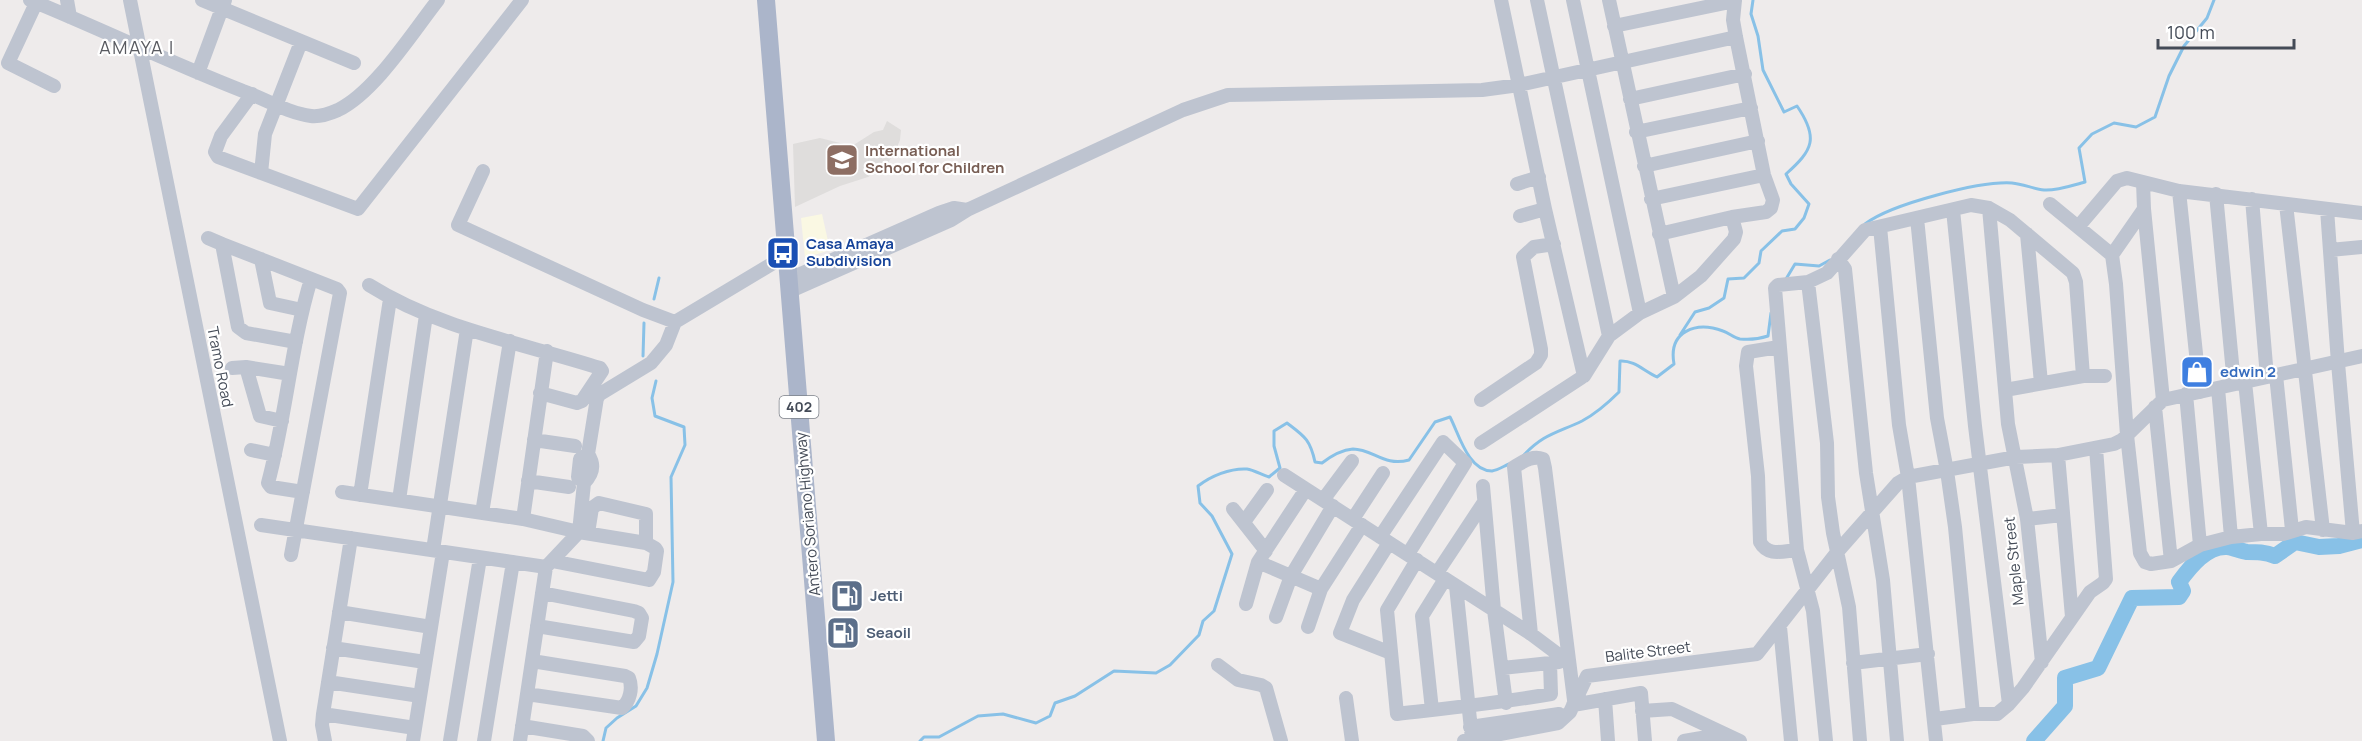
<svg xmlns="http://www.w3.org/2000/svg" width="2362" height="741" font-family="Manrope,sans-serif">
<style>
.commercial{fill:#faf8e3}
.education{fill:#dfdddc}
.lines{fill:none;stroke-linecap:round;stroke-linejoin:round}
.stream{stroke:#88c1e7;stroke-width:3}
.river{stroke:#88c1e7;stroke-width:16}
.minor{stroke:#bec4d0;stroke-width:14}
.major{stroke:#abb5ca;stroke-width:18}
.labels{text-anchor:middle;stroke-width:4.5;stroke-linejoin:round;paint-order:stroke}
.shield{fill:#fff;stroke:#7c8189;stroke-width:1.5}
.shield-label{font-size:14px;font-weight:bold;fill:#444b57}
.education-label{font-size:15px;font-weight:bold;fill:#785e54;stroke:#fff;text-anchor:start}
.transit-label{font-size:15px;font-weight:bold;fill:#164399;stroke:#fff;text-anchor:start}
.street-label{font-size:15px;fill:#444b57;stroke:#fff}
.shop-label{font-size:15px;font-weight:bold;fill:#366cbe;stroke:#fff;text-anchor:start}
.service-label{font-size:15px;font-weight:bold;fill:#4e5e75;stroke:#fff;text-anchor:start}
.quarter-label{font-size:18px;letter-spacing:1.5px;fill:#585a60;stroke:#fff}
</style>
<rect width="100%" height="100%" fill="#eeebeb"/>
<!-- commercial -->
<path class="commercial" d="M822,214l8,36 -25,8 -4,-40z"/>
<!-- education -->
<path class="education" d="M887,121l14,9 -1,10 -5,12 -10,15 -17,10 -28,9 -45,21 -2,-63 27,-6 32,8 22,-14 9,-2z"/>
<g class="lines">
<!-- stream -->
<path class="stream" d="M1865,224c26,-20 115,-43 147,-41 11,1 22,6 32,7 13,1 29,-5 41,-8l-6,-34 13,-14 22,-11 22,4 19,-10 14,-41 15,-30 23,-28 7,-18
M1786,279l9,-15 24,2 11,-6
M654,299l5,-21
M1680,335l15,-23 14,-4 15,-10 4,-19 16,-1 15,-15 2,-12 21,-20 13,-2 9,-11 5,-14 -18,-20 -5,-10c27,-24 33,-36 11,-68l-13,6 -21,-42 -5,-34 -7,-22 2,-14
M643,356l1,-33
M1523,456c20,-22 34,-23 59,-35 15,-8 26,-18 37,-29l1,-31c14,-1 24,10 37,16l17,-13c-6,-33 22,-43 49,-33 6,2 11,7 17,8 10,1 19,0 28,-3l3,-23
M603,741l3,-13 11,-10 19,-12 11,-18 10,-34 16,-72 -2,-105 14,-32 -1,-18 -29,-11 -3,-18 4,-17
M920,741l4,-4h15l39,-21 25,-2 33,9 14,-7 5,-13 20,-7 39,-25 42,2 14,-8 29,-30 4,-14 11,-10 18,-57 -20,-38 -12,-13 -2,-17c13,-10 32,-18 49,-17 7,1 15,6 22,8l11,-9 -6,-22v-15l13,-8c17,13 23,16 28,39l7,1c9,-7 19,-13 31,-14 20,0 31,18 56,11l26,-38 15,-5c9,17 18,54 42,54 6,-1 12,-5 17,-7"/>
<!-- river -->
<path class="river" d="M2034,741l31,-35v-28l33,-10 34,-70 47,-1 4,-6 -4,-9c11,-15 28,-37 49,-35 6,1 13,4 19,5 10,0 18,0 28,4l20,-14 24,5 20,-1 23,-6"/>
<!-- minor -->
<path class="minor" d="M30,0c71,29 141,63 213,91 22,8 45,22 68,25 9,1 18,-2 27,-6 37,-18 74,-77 100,-110
M67,0l3,17
M130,0l150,741
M202,0l152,63
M1501,0l44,209 39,167
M1537,0l72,336
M1573,0l67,313
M1609,0l65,297
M36,3l-28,60 46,23
M1614,26l121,-25
M198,73l27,-73
M252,94l-31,42 -6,16 3,5 140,52 164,-209
M1630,99l115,-25
M1636,132l115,-24
M1644,166l114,-25
M483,171l-25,54 185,85 32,12 110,-66
M261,173l4,-39 36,-92
M2143,182l1,27 -32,46 4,29 11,151 13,118 5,9 6,2 20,-3 29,-16 31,-8 30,-3h22l23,-7 47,6 9,-2
M1517,184l22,-7
M2179,191l21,201
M2216,194l18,190
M1651,199l113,-24
M2252,199l15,178
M2050,204l62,51
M2286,204l37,326
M1989,208l19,216 19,95 15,143
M2144,209l19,191
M2327,209l11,154 15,170
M1520,216l25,-7
M1917,218l20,200 10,53 8,56 18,187
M1880,227l19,198 9,52 28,264
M2078,227l39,-46 10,-3 52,13 183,22
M1659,234l73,-17 34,-5 5,-4 2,-8 -9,-25 -28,-138 -3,-17 2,-20
M2027,234l14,149
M208,238l14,6
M2330,250l32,-3
M261,259l9,44 32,7
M1838,259l7,10 21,204 17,107 14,161
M787,280l152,-67 15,-5 13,2
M1808,282l19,161 1,54 5,36 16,74 11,134
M369,285c70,44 153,58 231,83l2,3 -20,30 -5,2 -37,-10
M788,292l163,-72 16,-10 216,-100 45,-15 254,-5 37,-5 217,-48
M1779,347l-31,5 -2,14 12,110 2,66c8,15 23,9 37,8
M246,367l14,49 22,5
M232,368l14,-1 44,7
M2276,375l16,155
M2245,382l16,152
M2218,388l13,149
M2005,390l78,-14h22
M2186,394l14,151
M1481,400l55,-37 5,-8v-6l-18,-92 11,-10 20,-3
M2155,407l16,154
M534,440l41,6
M1481,443l103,-67 25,-40 31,-23 34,-16 27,-21 33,-37 2,-7 -4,-15
M251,450l24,5
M2058,455l14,162
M1284,475l247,159 36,27
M528,481l41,6
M584,483c9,-9 11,-18 4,-29
M1483,486l11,124 12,93
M303,492l-32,-5 -3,-4c18,-67 23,-138 43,-204
M342,492l181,27 56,13 67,11 9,5 2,3 -3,21 -5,8 -97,-19
M360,495l30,-196
M399,500l27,-185
M1323,500l29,-39
M1233,509l33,42
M482,513l28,-172
M523,519l24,-168
M1353,519l30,-46
M2027,519l35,-4
M1244,522l23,-32
M261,525l285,42 33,-35 5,-49 -6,-6 2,-18 8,-5 9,-56 3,-4 51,-31 15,-18 9,-23
M588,533l4,-25 7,-5 47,11v29
M1380,537l63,-95 22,21 -57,91
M1389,543l-36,57 -13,33 51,20
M433,550l34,-221
M291,555l49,-262 -3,-4 -115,-45 16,83 8,6 50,9
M1417,560l-30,50 10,104c52,-6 103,-11 154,-20l-1,-31
M1258,562l63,27
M1437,573l47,-71
M1456,586l16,153
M1246,604l12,-42 48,-73
M339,612l92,15
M1276,617l15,-41 42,-70
M537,626l97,16 5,-6 3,-18 -3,-5 -5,-2 -92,-18
M1308,627l13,-38 41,-64
M1780,627l11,114
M1531,634l-17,-167c9,-5 18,-12 29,-8l2,9 29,232
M333,648l92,14
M1853,663l75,-9
M1218,665l20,15 23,5 5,3 15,53
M1502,668l57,-6
M328,682l92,14
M527,694l95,14c8,-7 11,-20 7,-30l-4,-2 -93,-15
M1346,698l6,43
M1605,699l3,42
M2009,704l14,-16 67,-96 13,-9 3,-4 -10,-131
M1573,705l68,-12 4,48
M1432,710l-10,-94 23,-37
M1642,711l30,-2 68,32
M323,714l92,14
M1935,719l38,-5h24l12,-10 -34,-278 -22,-216
M522,726l61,10 5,5
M1470,727l89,-13
M325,741l-3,-16 1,-11 28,-176
M413,741l30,-189
M450,741l30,-183
M484,741l29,-179
M520,741l26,-174
M1464,741l94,-18 12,-11 17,-36 170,-22 81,-103 60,-68 10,-6 108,-20 42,-2 56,-11 8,-4 41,-40 199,-44
M1684,741l41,-7
M1826,741l-13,-130 -16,-61 -22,-262 3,-3 30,-3 19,-9 38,-43 106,-25 18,3 21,12 63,53 3,9 7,94"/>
<!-- major -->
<path class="major" d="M766,0l60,741"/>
</g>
<!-- icons -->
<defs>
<g id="school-square" transform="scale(1.725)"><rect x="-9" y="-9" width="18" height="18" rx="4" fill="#8d6e63" stroke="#fff"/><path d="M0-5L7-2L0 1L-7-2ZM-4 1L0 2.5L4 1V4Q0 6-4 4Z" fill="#fff"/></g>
<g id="bus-square" transform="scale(1.725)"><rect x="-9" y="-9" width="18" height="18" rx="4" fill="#1a4fb4" stroke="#fff"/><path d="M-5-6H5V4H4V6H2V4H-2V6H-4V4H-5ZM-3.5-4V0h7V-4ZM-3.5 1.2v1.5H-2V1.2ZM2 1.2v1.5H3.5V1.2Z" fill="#fff"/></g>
<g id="shop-square" transform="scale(1.725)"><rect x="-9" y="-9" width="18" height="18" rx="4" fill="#3f7fe0" stroke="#fff"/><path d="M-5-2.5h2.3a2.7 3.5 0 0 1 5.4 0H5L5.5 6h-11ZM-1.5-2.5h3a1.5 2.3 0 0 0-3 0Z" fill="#fff"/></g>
<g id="fuel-square" transform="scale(1.725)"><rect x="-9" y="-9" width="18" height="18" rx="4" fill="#5c6f8a" stroke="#fff"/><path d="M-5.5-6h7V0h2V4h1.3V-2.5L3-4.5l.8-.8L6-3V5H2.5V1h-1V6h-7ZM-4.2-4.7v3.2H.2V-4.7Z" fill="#fff"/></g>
</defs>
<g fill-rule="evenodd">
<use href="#school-square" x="842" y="160"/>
<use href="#bus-square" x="783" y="253"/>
<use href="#shop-square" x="2197" y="372"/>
<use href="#fuel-square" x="847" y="596"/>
<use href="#fuel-square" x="843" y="633"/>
</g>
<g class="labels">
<!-- shield labels -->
<rect class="shield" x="779.5" y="396" width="39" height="22" rx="4.5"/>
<g class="shield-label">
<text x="799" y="412">402</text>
</g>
<!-- education labels -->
<g class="education-label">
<text x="865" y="156">International<tspan x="865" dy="17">School for Children</tspan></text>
</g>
<!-- transit labels -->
<g class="transit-label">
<text x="806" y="249">Casa Amaya<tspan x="806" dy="17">Subdivision</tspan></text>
</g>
<!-- street labels -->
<g class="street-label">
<text transform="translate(220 367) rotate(79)" y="5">Tramo Road</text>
<text transform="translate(808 514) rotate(-95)" y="5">Antero Soriano Highway</text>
<text transform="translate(2014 561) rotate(-96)" y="5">Maple Street</text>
<text transform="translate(1648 652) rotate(-7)" y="5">Balite Street</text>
</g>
<!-- shop labels -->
<g class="shop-label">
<text x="2220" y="377">edwin 2</text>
</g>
<!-- service labels -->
<g class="service-label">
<text x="870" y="601">Jetti</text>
<text x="866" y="638">Seaoil</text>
</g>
<!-- quarter labels -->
<g class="quarter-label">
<text x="137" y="54">AMAYA I</text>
</g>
</g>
<!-- scale -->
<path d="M2158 39v9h136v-9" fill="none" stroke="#444b57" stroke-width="3"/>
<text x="2167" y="39" font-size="18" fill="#444b57" stroke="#ffffff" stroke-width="4.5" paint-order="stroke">100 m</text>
</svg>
